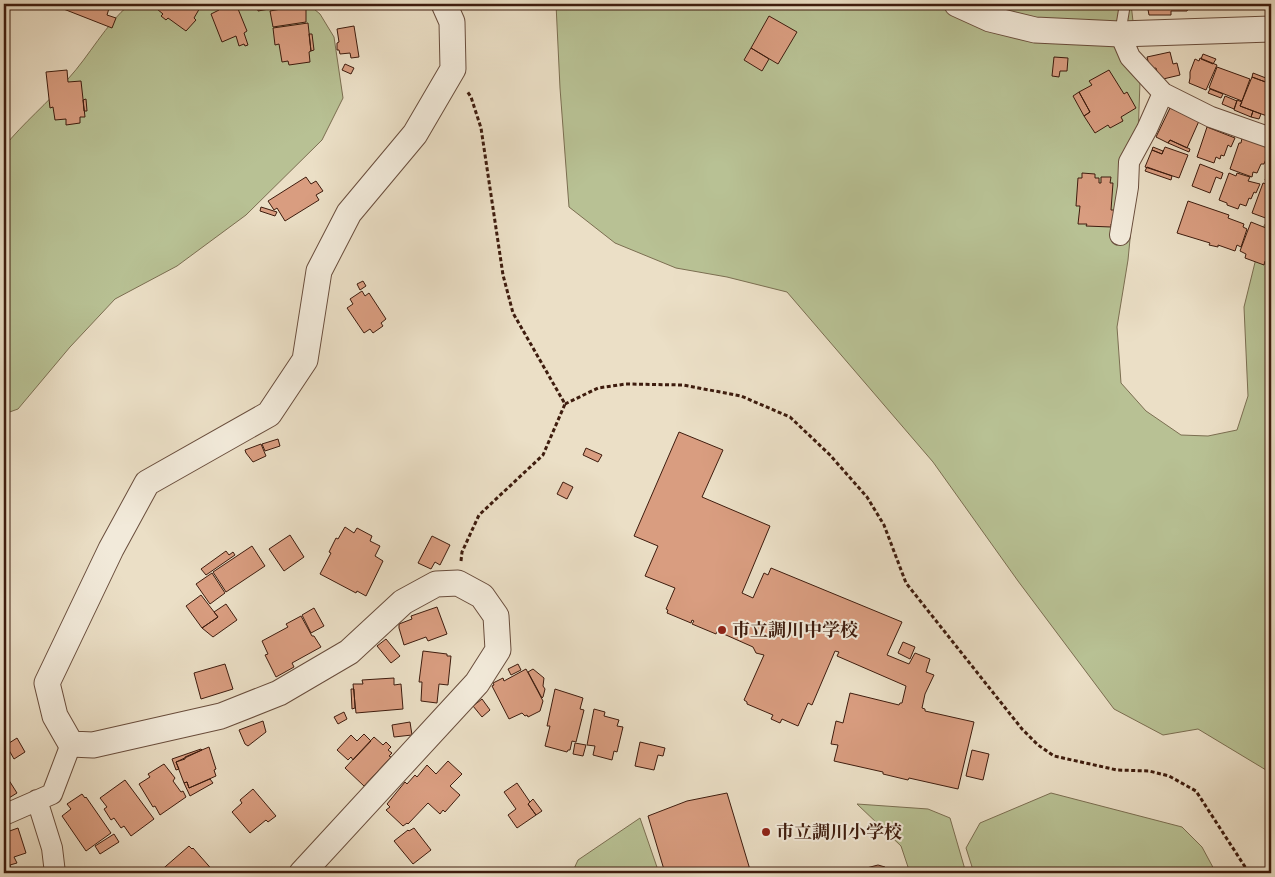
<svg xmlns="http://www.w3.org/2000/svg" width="1275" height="877" font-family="'IM FELL DW Pica','Noto Serif JP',serif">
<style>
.green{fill:#b8c194;stroke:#7b6e51}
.building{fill:#d99d80;stroke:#3e1c0e}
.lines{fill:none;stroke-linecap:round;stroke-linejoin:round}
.service-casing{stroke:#694d3c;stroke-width:12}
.minor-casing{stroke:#694d3c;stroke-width:22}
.tertiary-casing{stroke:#694d3c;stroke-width:27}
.path{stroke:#3e1c0e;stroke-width:3;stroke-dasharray:4 2.5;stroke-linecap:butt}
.service{stroke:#f2eada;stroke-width:10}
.minor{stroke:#f2eada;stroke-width:20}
.tertiary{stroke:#f2eada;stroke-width:25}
.poi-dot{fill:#8f2418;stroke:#f2eada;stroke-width:2}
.labels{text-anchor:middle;stroke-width:4;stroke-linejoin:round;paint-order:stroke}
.poi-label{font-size:18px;font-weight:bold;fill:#3e1c0e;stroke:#f2eada;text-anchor:start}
</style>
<rect width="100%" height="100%" fill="#ebdfc6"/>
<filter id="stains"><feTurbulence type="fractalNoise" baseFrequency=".004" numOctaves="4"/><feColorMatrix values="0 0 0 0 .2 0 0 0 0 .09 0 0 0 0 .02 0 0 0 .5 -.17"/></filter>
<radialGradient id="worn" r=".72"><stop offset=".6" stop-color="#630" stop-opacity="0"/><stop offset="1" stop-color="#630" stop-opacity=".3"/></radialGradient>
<!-- green -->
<path class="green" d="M130,4h178l12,10 14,23 9,61 -21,42 -76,75 -69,51 -62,33 -45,48 -52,62 -14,5v-267c19,-24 44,-44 64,-68 22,-24 37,-54 62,-75z
M556,4h575l9,77 -3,86 -9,93 -11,67 4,56 25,28 35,24 27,1 29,-6 11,-34 -4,-89 20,-81 7,-12v559l-73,-44 -35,6 -49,-26 -96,-128 -85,-119 -146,-170 -60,-15 -51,-9 -61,-25 -46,-36 -9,-119z
M1051,793l131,34 20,20 14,26h-242l-8,-25 14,-25z
M857,804l71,5 22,9 16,55h-56l-9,-27z
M640,818l19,55h-87l6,-13z"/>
<!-- building -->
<path class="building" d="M62,4h45l3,1 -3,10 9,3 -4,10 -51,-20z
M151,4h48l2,2 -7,12 2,2 -10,11 -18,-13 -2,2 -5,-4 2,-2z
M216,4h20l11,27 -3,2 4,12 -3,1 -1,-2 -5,2 -3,-10 -14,6 -11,-28 8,-4z
M257,4h49v18l-33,5 -3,-16 11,-2 -1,-2 -22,4z
M1147,4h44v5h-3l-1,2h-16v4h-22z
M769,16l28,16 -19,32 -27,-16z
M308,23l3,28 -2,1 1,10 -21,3 -1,-4 -6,1 -3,-18 -4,1 -2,-17z
M354,26l5,31 -8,1 -1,-5 -10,1 -1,-4h-2v-7l2,-1 -2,-13z
M309,34h3l2,16 -3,1z
M751,48l18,11 -7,12 -18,-11z
M1170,52l3,12 4,-1 3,12 -21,5 -3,-12 -6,1 -3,-12z
M1203,54l13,5 -3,5 -12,-5z
M1054,57l14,1 -1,13h-7l-1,6 -7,-1z
M1200,58l17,7 -11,25 -17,-7 1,-5v-6l5,-13 4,2z
M345,64l9,4 -3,6 -9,-4z
M1217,67l33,12 -8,22 -33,-13z
M67,70l1,12 13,-1 4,36h-5v6l-14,2v-6l-11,1 -2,-13 -3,1 -4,-36z
M1109,70l15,24 3,-2 9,16 -15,9 2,4 -13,7 -2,-3 -13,8 -11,-17 6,-4 -11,-20 13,-7 -3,-4z
M1253,73l18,7v4l-19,-7z
M1252,77l19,7v20l-4,12 -27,-10z
M1210,89l13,5 -2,4 -13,-5z
M1079,92l11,20 -6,4 -11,-20z
M1225,96l12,5 -3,8 -12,-5z
M86,99l1,12h-3l-1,-11z
M1237,100l5,2 -2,4 13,5 -2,6 -17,-7z
M1170,108l29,13 -12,27 -17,-8 -2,3 -12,-6z
M1253,111l8,3 -2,5 -8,-2z
M1207,127l28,11 -4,9 -3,-2 -4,11 -3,-1 -1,4 -4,-2 -2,6 -17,-6z
M1242,138l27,7 -2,5 2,1 -5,13h-3l-4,9 -4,-1 -1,5 -22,-8 9,-26h2z
M1170,140l20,9 -1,3 -21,-9z
M1153,147l10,4 -1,3 -10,-4z
M1165,147l23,8 -9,23 -34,-11 7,-17 10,4z
M1271,163v20l-6,-3z
M1200,164l23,9 -2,6 -5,-2 -6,16 -18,-7z
M1147,167l25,9 -1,4 -26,-9z
M1082,173l13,1v4h4v5h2v-6h10l-1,6h3l-2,27h4l-1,14h-3v3l-25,-1 1,-2h-9l2,-18h-4l2,-28h4z
M1229,173l7,3 1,-3 13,4 -2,4 12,3 -4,9 -2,-1 -3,7 -2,-1 -3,8 -6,-2 -2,5 -11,-4v-2l-8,-3z
M306,177l5,7 5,-3 7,10 -7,4 3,5 -34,21 -8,-13 -3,2 -6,-9z
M1263,183l8,3v34l-19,-7z
M1188,201l41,14 -1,3 16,6 -1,3 4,2 -6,18 -4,-2 -2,6 -17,-6v2l-9,-2 1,-2 -33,-10z
M261,207l16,5 -2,4 -15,-5z
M1251,222l20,8v28l-3,4 -3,-1 -1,4 -19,-7 1,-4 -6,-3z
M363,281l3,5 -6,4 -3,-6z
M362,291l3,5 4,-3 17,26 -5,4 2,3 -10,7 -3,-4 -6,4 -17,-25 6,-4 -3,-5z
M679,432l44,18 -21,47 68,29 -28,67 11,5 11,-25 4,2 3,-7 131,54 -15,33 22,9 6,-11 15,6 -4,13 8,3 -9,19 -3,14 3,1v2l49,11 -16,67 -49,-11 -1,2 -25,-6v-2l-49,-11 4,-16 -7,-1 5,-23 7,2 7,-30 49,12 1,-2h2l4,-17 -69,-30 2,-4 -4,-1 -23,54 -4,-2 -10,23 -16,-7 -2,4 -9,-4 2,-4 -26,-11v-2l-3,-2 20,-45 -8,-2 -3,-6 -36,-16 -1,3 -24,-10 2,-3 -2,-1 -1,3 -24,-10 1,-3 -2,-1 9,-21 -30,-12 13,-30 -24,-10z
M278,439l2,7 -15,5 -3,-7z
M261,444l5,12 -13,6 -7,-9 -1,-3z
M586,448l16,7 -4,7 -15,-7z
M563,482l10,5 -6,12 -10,-5z
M345,527l9,6 3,-5 15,8 -2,5 10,5 -5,10 8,5 -17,35 -9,-5 -1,2 -36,-19 11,-21 -2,-1 7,-14 2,1z
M290,535l14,22 -20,14 -15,-22z
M432,536l18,9 -10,20 -5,-3 -4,7 -13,-6z
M252,546l13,20 -39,26 -13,-20z
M226,551l3,4 4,-3 2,3 -29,20 -5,-6z
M212,573l13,20 -15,11 -14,-20z
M201,595l17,22 -16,11 -16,-22z
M226,604l11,16 -24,17 -11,-9 16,-11 -4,-5z
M437,607l10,27 -19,7 -2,-4 -22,8 -5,-17v-4l13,-5 -1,-3z
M314,608l10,18 -13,7 -9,-18z
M301,616l11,20h2l7,11 -29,16 2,4 -18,10 -11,-22 3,-1 -6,-13 26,-14 -2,-3z
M386,639l14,17 -9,7 -14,-17z
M903,642l12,5 -5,12 -12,-6z
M423,651l24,3v2h4l-3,29 -9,-1 -2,19 -16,-2 1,-19h-3z
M225,664l8,25 -32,10 -7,-26z
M518,664l3,6 -10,5 -3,-6z
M526,669l17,32 -3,10 -12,6 -1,-2 -2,1 -3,-3 -13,6 -17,-33 2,-1 -1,-2 10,-5 1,3z
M533,669l11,9 -1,8 2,3 -2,8 -1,1 -14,-26z
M394,678v7l7,-1 2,25 -47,4 -3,-29h10l-1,-4z
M351,689h3l1,19 -3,1z
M555,689l28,9 -3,11 4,1 -8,32 -4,-1 -2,9h-2l-1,2 -22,-6 5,-20h-3z
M482,699l8,11 -8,7 -9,-11z
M594,709l11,3 -1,4 15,4 -2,6 6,1 -6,25 -3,-1 -2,9 -19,-5 2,-9 -8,-1z
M344,712l3,7 -9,5 -4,-7z
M263,721l3,11 -18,14 -3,-2 -6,-14z
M410,722l2,13 -18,2 -2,-12z
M364,734l7,7 -18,19 -2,-3 -3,3 -11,-10 14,-15 6,6z
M374,737l9,8 3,-3 5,5 -3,3 4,3 -3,3 2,1 -27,29 -19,-18z
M17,738l8,14 -11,7 -8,-14z
M640,742l25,6 -2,8 -5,-1 -4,15 -19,-4z
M575,743l11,2 -3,11 -10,-2z
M209,747l7,22 -2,1 2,6 -27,12 -2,-6 -3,1 -8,-21 9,-3v-2z
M201,749l1,1 -26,12 3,7 -3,1 -4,-11z
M972,750l17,4 -6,26 -17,-4z
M448,761l14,13 -12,12 10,9 -15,17 -2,-2 -3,4 -12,-11 -20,21 -1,-1 -4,3 -17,-16 4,-3 -3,-3 18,-22 2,2 8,-9 2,2 10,-12 9,9z
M164,764l11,14 -2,3 8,11 2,-1 3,6 -26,18 -5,-9 -2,1 -14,-23 11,-7 -2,-3z
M5,774l12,19 -13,8v-26z
M210,779l3,4 -23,13 -6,-13 3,-1 2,6z
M125,780l29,39 -23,17 -7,-10 -3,2 -7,-10 -3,2 -7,-11 3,-2 -7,-9z
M517,783l13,19 -2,2 8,11 -19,13 -9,-13 8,-6 -12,-17z
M253,789l23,27 -8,6 -2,-2 -16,13 -18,-21 10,-9 -2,-3z
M727,793l24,80h-86l-17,-57 39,-15z
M82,794l3,4 1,-1 25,36 -25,18 -24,-35 9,-7 -4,-5z
M533,799l9,12 -6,4 -8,-11z
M18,828l8,25 -12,4 3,6 -7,2 2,8h-8v-40z
M414,828l17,22 -18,14 -19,-23 14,-11 1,1z
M114,834l5,8 -19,12 -5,-8z
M189,846l3,3 1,-1 22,25 2,-2 2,2h-61z
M878,865l7,2 3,6 -37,-1z"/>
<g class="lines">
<!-- service casing -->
<g class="service-casing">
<path id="service" d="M1120,34l5,-30"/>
</g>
<!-- minor casing -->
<g class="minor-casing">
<path id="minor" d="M1120,34l10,23 33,36 48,24 60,21
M1120,235l8,-48 1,-25 18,-33 16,-36
M37,800l15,48 3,25
M4,815l48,-21 19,-50"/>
</g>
<!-- tertiary casing -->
<g class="tertiary-casing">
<path id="tertiary" d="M957,4l33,15 45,11 85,4 151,-5
M302,873l175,-190 21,-33 -2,-34 -14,-20 -24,-13 -22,1 -33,18 -54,50 -70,41 -58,23 -128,29 -22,-1 -16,-28 -8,-33 64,-134 36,-66 122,-69 36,-54 14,-89 30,-58 66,-79 38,-65 -1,-47 -8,-18"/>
</g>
<!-- path -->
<path class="path" d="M565,404l33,-16 28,-4 57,1 58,11 49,21 40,38 37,42 17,28 22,58 116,146 16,16 16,11 63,14 32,1 20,5 27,15 53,82
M461,561l1,-9 17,-37 64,-60 22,-51 -52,-91 -10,-38 -22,-147 -10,-31 -4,-6"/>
<!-- service -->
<use href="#service" class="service"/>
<!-- minor -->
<use href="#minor" class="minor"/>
<!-- tertiary -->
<use href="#tertiary" class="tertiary"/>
</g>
<!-- markers -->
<g class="poi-dot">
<circle cx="722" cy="630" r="5"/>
<circle cx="766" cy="832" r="5"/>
</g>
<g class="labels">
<!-- poi labels -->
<g class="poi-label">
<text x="732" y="636">市立調川中学校</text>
<text x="776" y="838">市立調川小学校</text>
</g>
</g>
<!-- margin -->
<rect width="1275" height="877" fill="none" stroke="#ebdfc6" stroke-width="20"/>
<rect x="5" y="5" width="1265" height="867" fill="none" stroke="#3e1c0e" stroke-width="2.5"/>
<rect x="10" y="10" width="1255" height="857" fill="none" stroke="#3e1c0e"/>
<rect width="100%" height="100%" filter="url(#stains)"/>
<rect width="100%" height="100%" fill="url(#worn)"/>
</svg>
